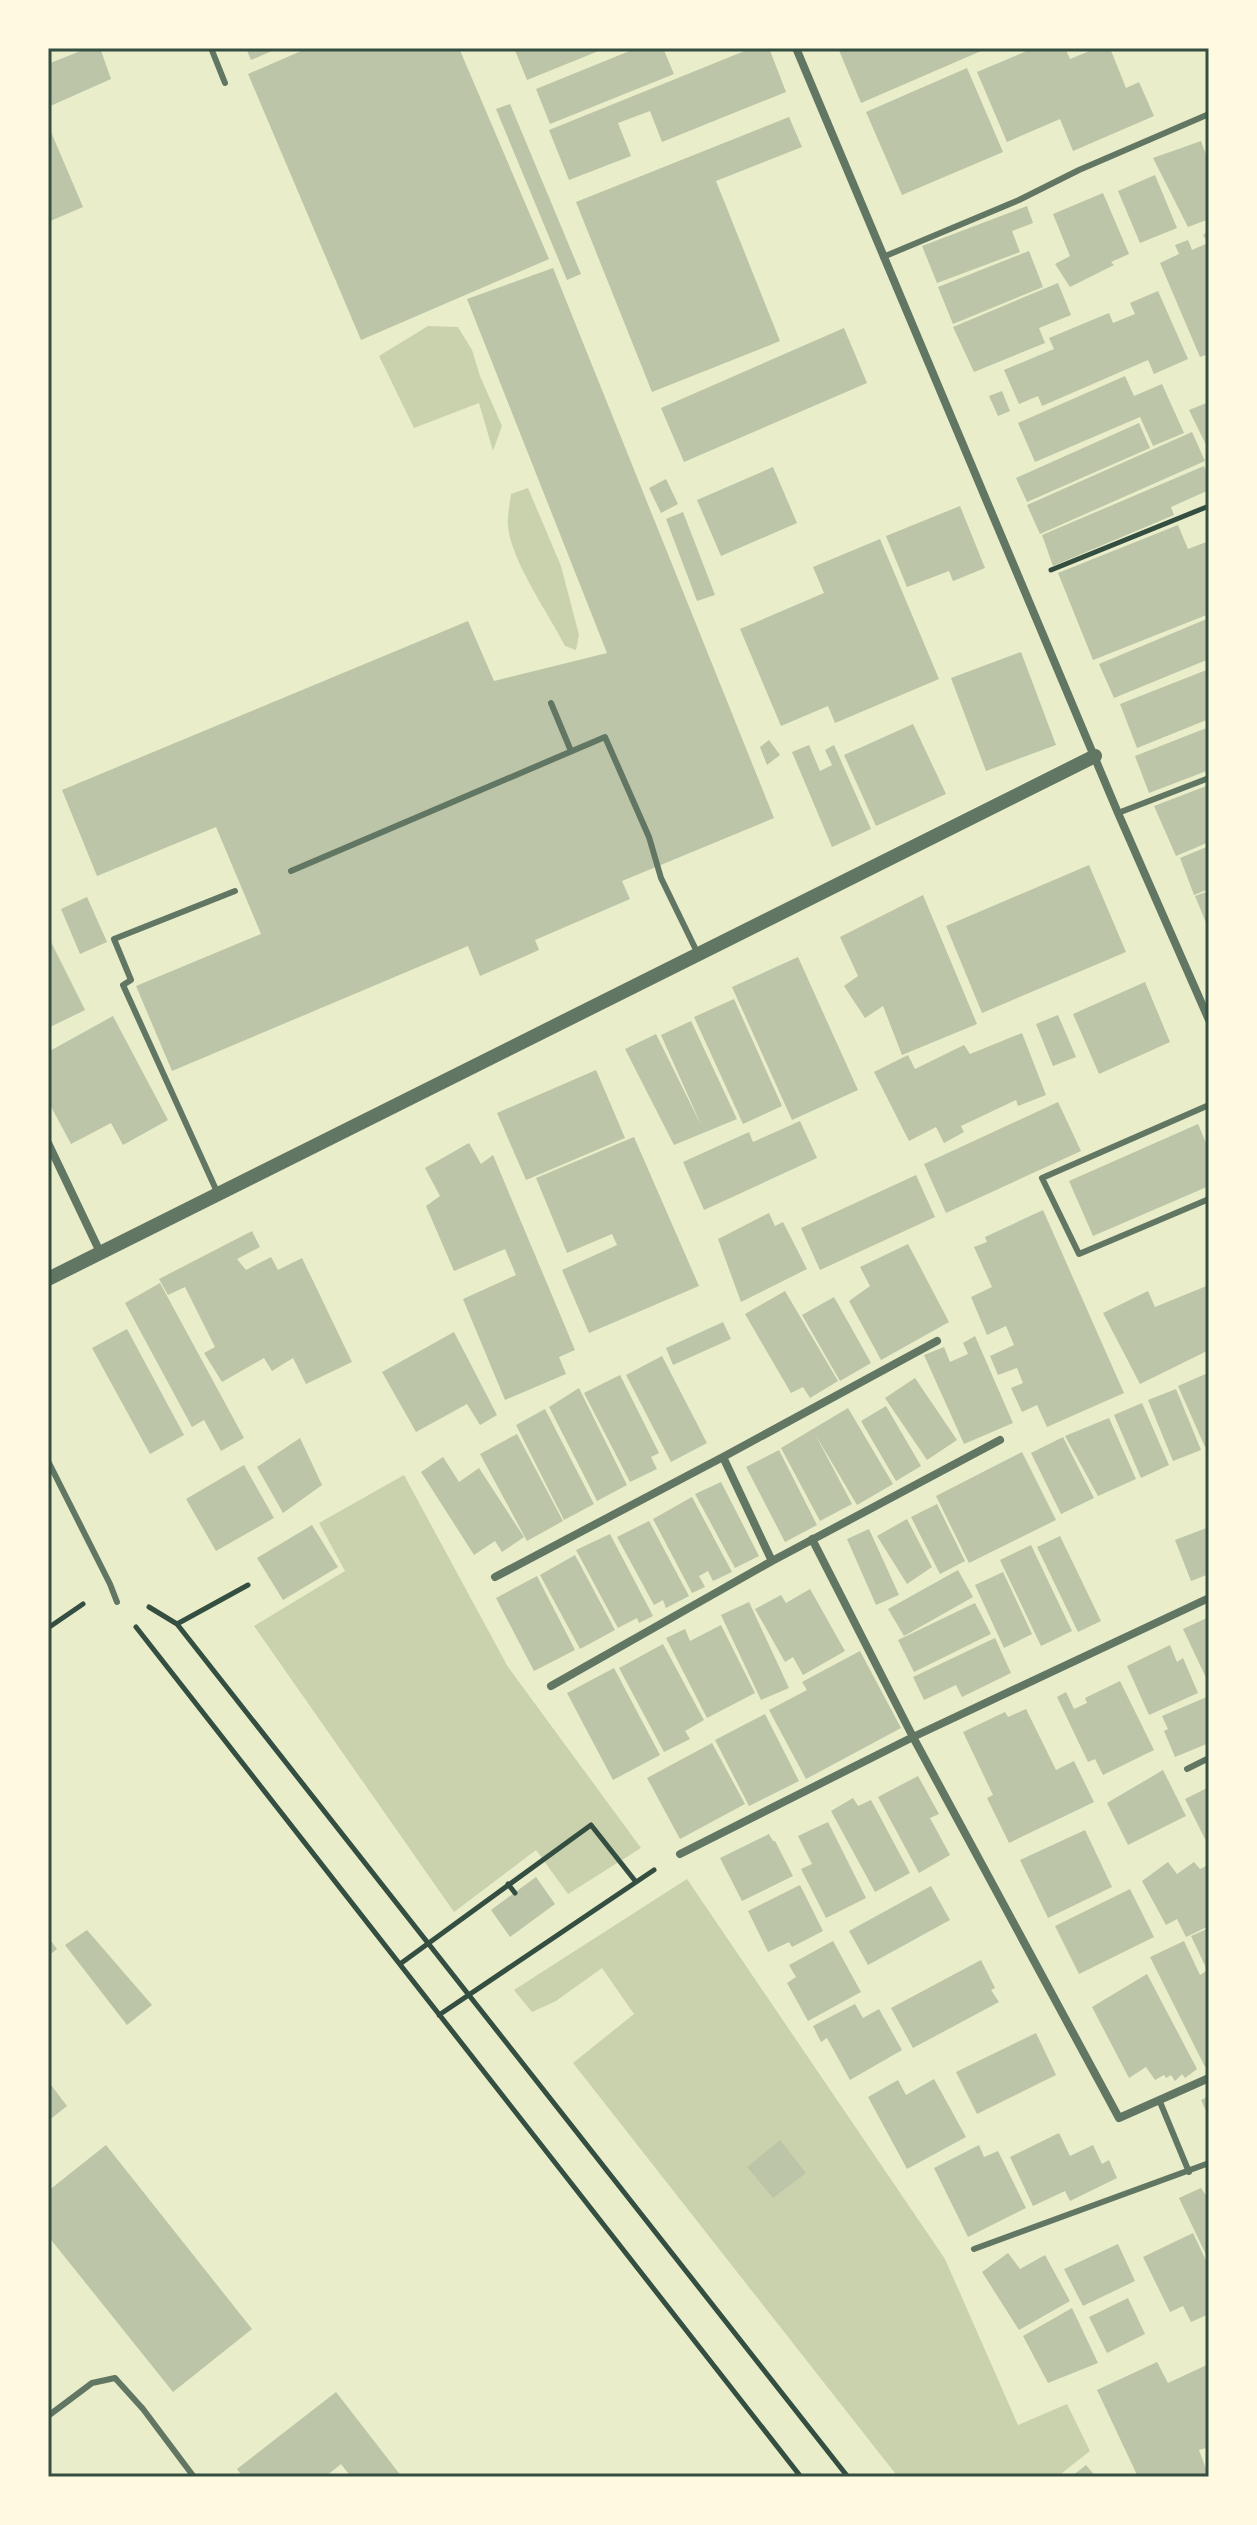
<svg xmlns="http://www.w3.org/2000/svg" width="1257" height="2525" font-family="'Sofia Sans Condensed',sans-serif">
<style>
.green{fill:#cad2ad}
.building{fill:#bcc5a7}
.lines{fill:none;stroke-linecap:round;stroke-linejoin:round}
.path{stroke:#344e41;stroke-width:5}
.service{stroke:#617663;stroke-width:6}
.minor{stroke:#617663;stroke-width:8}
.tertiary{stroke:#617663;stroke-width:14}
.neatline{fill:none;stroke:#344e41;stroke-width:3}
</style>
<rect width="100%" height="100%" fill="#e9edc9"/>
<!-- green -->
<path class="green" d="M428,326l30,1 14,23 8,26 22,50 -9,25 -14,-48 -65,25 -35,-72z
M528,488l33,78 18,69 -3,15 -11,-4c-16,-32 -54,-85 -57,-120 -1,-10 2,-22 3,-32z
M404,1475l104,192 133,181 -73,46 -32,-44 -82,62 -200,-286 91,-55 -26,-48z
M687,1879l258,380 73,166 49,-21 23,47 -33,26h-159l-325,-414 61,-49 -32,-46 -46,33 -24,11 -18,-22z"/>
<!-- building -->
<path class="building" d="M88,48h12l11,31 -63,28v-43z
M246,48h33l-28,12z
M308,48h151l90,211 -188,81 -113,-266z
M514,48h92l-79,32z
M637,48h26l11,26 -124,50 -14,-35z
M752,48h17l17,44 -124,50 -12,-31 -32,12 13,33 -62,24 -20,-50z
M838,48h150l-127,55z
M1034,48h31l5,11 27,-11h13l16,40 13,-6 15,34 -81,35 -13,-32 -53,23 -30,-70z
M967,68l36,84 -101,43 -36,-83z
M510,104l71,170 -14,6 -71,-171z
M789,117l13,30 -86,34 64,160 -128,51 -76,-190z
M48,125l35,82 -35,15z
M1201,141l8,22v56l-21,8 -35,-69z
M1155,175l22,53 -37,15 -22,-52z
M1103,193l26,61 -18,8 3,3 -44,22 -15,-23 15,-8 -17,-42z
M1027,206l6,17 -21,8 8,21 -83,31 -15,-37z
M1209,231v123l-9,3 -40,-94 19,-9 -4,-9 13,-5 4,10 16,-7 -5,-8z
M1029,251l14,36 -90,37 -15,-37z
M553,268l221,550 -152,63 8,18 -95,41 4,10 -59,26 -12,-30 -296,125 -36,-85 125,-52 -45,-107 -119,49 -35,-86 406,-169 26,60 113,-28 -140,-354z
M1058,283l13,32 -32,13 6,15 -71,29 -21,-45z
M1158,291l30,68 -34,15 -6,-14 -106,46 -4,-10 -19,8 -15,-34 50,-21 -5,-11 60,-25 4,10 22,-9 -5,-11z
M844,328l23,55 -183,79 -23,-54z
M1125,376l9,20 28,-12 22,49 -31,13 -13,-29 -105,45 -17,-39z
M1002,391l8,20 -12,5 -9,-20z
M1209,402v49l-20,-41z
M1139,423l11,25 -123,54 -11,-24z
M1192,432l13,29 -165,73 -13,-29z
M1204,466l5,13v11l-38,17 3,8 -121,51 -11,-31z
M773,467l24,56 -76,33 -24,-56z
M666,479l12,25 -17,9 -12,-25z
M960,506l25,62 -32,13 -4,-10 -42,16 -21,-51z
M683,512l32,83 -18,6 -31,-82z
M1178,525l10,24 21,-8v28l-3,1 3,6v38l-116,46 -35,-87z
M880,539l59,140 -104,44 -7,-17 -47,20 -41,-97 84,-36 -11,-26z
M1209,618v41l-95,39 -15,-34z
M1021,652l35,93 -70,26 -35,-93z
M1209,669v50l-72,29 -17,-44z
M913,724l33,70 -70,32 -32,-71z
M1209,727v43l-60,23 -14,-37z
M769,740l11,15 -13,10 -7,-18z
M809,745l11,26 12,-6 -7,-15 9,-5 37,84 -39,18 -40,-95z
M1209,785v57l-33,14 -22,-50z
M1209,846v43l-15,6 -14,-37z
M1089,865l37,87 -144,61 -36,-87z
M1209,891v39l-14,-34z
M923,895l54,129 -75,31 -19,-49 -18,12 -21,-32 14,-10 -18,-39z
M87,897l20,45 -27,12 -19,-45z
M48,936l37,74 -37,18z
M798,957l60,133 -66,30 -60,-133z
M1145,982l25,60 -71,32 -26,-60z
M734,999l48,107 -39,18 -49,-107z
M1058,1015l18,42 -23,9 -17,-42z
M113,1016l55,104 -45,25 -12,-22 -40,21 -23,-43v-49z
M691,1021l46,98 -63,26 -49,-96 31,-15 46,93 -41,-92z
M1022,1033l24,62 -28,11 -2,-6 -55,26 3,6 -20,11 -8,-16 -27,14 -35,-69 34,-17 7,14 49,-24 6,9z
M596,1070l29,68 -99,42 -29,-67z
M1058,1102l23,49 -135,62 -22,-49z
M800,1121l17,37 -113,52 -21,-48 66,-30 4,10z
M1198,1124l11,26v36l-116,50 -24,-55z
M634,1137l65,149 -110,47 -27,-63 55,-25 -5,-11 -45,19 -31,-75z
M469,1143l12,21 12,-9 82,195 -16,7 7,17 -61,26 -42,-101 53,-24 -11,-26 -51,22 -28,-65 14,-10 -15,-28z
M916,1175l19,42 -115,53 -19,-42z
M1043,1210l81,183 -77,34 -10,-22 -15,7 -11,-24 12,-5 -6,-15 -19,7 -8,-19 24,-11 -8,-19 -19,9 -16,-38 21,-10 -18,-40 13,-5 -2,-5z
M769,1213l6,13 8,-4 24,47 -66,33 -23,-63z
M252,1231l8,16 -23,12 9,11 25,-13 7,13 24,-12 50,104 -46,22 -13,-26 -21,13 -8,-13 -42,24 -18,-29 11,-6 -30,-60 -17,8 -9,-16z
M908,1244l41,78 -68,38 -32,-59 21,-15 -10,-19z
M160,1283l84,155 -23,13 -17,-31 -12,7 -67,-124z
M1209,1285v65l-69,34 -37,-71 45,-22 7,16z
M785,1291l53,90 -28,17 -7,-11 -12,6 -46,-79z
M834,1297l37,66 -31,18 -38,-66z
M723,1322l8,17 -58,26 -7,-17z
M127,1329l57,106 -34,19 -58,-106z
M454,1332l43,83 -17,10 -13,-21 -51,28 -34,-60z
M975,1336l38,87 -49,21 -40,-89 20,-8 6,15 18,-8 -5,-11z
M662,1356l45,87 -36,19 -45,-87z
M1208,1373l1,72 -4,2 -27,-61z
M620,1375l39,78 -8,4 6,12 -27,13 -46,-89z
M915,1378l42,62 -30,20 -42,-62z
M579,1388l48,97 -30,16 -48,-94z
M1176,1389l25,61 -28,11 -25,-61z
M1142,1403l27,62 -28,13 -27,-63z
M886,1406l35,60 -25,15 -35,-60z
M848,1408l45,76 -36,21 -42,-71 37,70 -32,17 -39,-73z
M545,1409l49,95 -30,16 -48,-95z
M1109,1418l27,61 -38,17 -33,-60z
M517,1434l46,87 -36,20 -47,-87z
M1063,1437l31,61 -33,16 -30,-61z
M300,1438l22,47 -39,28 -26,-46z
M779,1450l38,75 -32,17 -39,-75z
M1022,1452l34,68 -87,43 -33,-67z
M443,1457l16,25 20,-14 45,69 -22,15 -7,-11 -21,14 -53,-83z
M244,1465l30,53 -58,33 -30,-52z
M721,1482l38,74 -24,12 -40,-74z
M692,1497l40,75 -19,9 -5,-10 -9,5 6,11 -13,6 -39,-74z
M937,1504l28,57 -25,13 -29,-57z
M907,1519l25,48 -25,17 -30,-48z
M649,1521l40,75 -23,12 -3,-8 -9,5 -37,-68z
M312,1525l26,42 -55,33 -26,-42z
M1209,1527v47l-18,7 -16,-41z
M869,1529l30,66 -23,10 -29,-66z
M610,1534l43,82 -14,7 -2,-5 -19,10 -42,-78z
M1060,1536l41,85 -23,11 -41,-85z
M1031,1545l41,86 -31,15 -41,-86z
M575,1555l40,75 -35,19 -40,-74z
M958,1570l15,27 -69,39 -16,-27z
M1003,1572l29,62 -28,14 -29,-63z
M537,1576l38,74 -41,21 -38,-73z
M810,1589l35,62 -42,24 -10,-18 -8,5 -30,-53 26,-14 5,8z
M749,1602l40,86 -28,12 -40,-85z
M975,1603l16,31 -77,38 -16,-32z
M1209,1617v67l-26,-55z
M721,1625l34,68 -48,25 -41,-80 19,-9 5,12z
M995,1638l16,35 -49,24 -6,-12 -32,15 -11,-23z
M663,1644l41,76 -19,11 5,8 -26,13 -45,-84z
M1170,1645l7,17 6,-4 15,35 -49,22 -22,-49z
M860,1651l41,77 -95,51 -37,-69 38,-20 -5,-8z
M614,1668l46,87 -47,25 -46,-87z
M1120,1681l34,69 -51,25 -8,-16 -7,3 -31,-65 9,-5 8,17 13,-6 -2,-5z
M1209,1696v47l-34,14 -11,-26 4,-2 -6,-13z
M1026,1709l30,61 18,-9 20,41 -85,41 -22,-45 6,-3 -30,-63 42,-20 3,5z
M765,1714l34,67 -50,25 -34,-66z
M712,1743l33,61 -65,35 -33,-61z
M1163,1770l23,46 -58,29 -21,-42z
M918,1776l21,38 -9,4 20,37 -31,18 -41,-76z
M1209,1787v60l-24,-48z
M853,1798l5,8 13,-6 39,73 -35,19 -44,-81z
M828,1822l38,76 -40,20 -25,-49 11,-5 -14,-28z
M1085,1830l27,57 -64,31 -28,-58z
M769,1834l4,7h2l18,35 -51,25 -22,-43z
M1168,1862l9,12 17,-12 6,7 6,-3 3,6v54l-23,11 -9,-18 -11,6 -24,-44z
M536,1877l19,27 -45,33 -19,-27z
M800,1885l23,46 -31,16 -3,-5 -21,10 -20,-41z
M931,1886l19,34 -82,45 -19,-34z
M1130,1889l24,48 -75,37 -24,-48z
M1209,1928v46l-18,-38z
M87,1930l65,75 -25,20 -62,-80z
M48,1937l9,12 -9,7z
M833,1941l28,51 -53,29 -21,-38 9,-6 -7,-12z
M1184,1941l16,34 6,-4 3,7v87l-4,2 -55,-110z
M981,1960l14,28 -4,2 8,12 -86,46 -22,-40z
M1147,1974l50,95 -12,9 -3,-4 -7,7 -4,-6 -5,3 -2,-3 -9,5 -9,-13 -17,11 -37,-71z
M855,2004l8,14 16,-9 23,41 -52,30 -23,-42 -6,4 -8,-16z
M1036,2033l20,42 -79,39 -21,-42z
M934,2079l32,58 -59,32 -39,-72 30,-17 8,15z
M48,2081l19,25 -19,15z
M1209,2096v21l-8,-17z
M1059,2133l11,23 23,-11 9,19 7,-4 8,18 -47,23 -5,-10 -32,15 -23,-49z
M780,2140l26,33 -33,25 -26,-31z
M106,2145l146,184 -79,63 -125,-156v-45z
M979,2145l5,12 14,-6 28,57 -58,29 -34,-69z
M1201,2188l8,12v61l-30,-63z
M1193,2233l16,34v47l-18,8 -8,-16 -13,6 -27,-55z
M1118,2244l17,37 -52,25 -19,-37z
M1008,2253l12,16 25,-14 25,46 -51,29 -37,-58z
M1128,2298l17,36 -38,19 -18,-36z
M1072,2308l26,55 -50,20 -25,-47z
M1157,2362l11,21 41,-19v91l-3,-7 -7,2 10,27h-71l-41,-87z
M336,2392l66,85h-51l-10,-13 -16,13h-82l-6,-8z
M1086,2465l10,12h-25z"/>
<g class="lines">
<!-- path -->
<path class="path" d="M1051,570l158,-64
M149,1607l28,17 671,853
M177,1624l71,-39
M136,1627l665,850
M48,1628l35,-24
M508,1884l7,9
M400,1964l191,-139 45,57
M439,2015l215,-145"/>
<!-- service -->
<path class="service" d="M211,48l14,35
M883,257l136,-57 60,-30 130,-56
M551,703l20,48
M1118,813l91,-35
M291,871l314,-134 44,100 12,41 37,76
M1209,1105l-167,73 37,76 130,-55
M218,1194l-95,-209 8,-5 -17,-41 121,-48
M48,1461l62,123 7,18
M1187,1769l22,-11
M1160,2102l29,70
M974,2249l235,-86
M48,2416l44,-33 23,-5 28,31 51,68"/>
<!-- minor -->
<path class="minor" d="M796,48l322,765 91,207
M48,1143l52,109
M723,1457l49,104
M812,1539l101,198 206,381 90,-40
M495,1577l228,-120 214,-116
M551,1686l221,-125 228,-121
M680,1854l233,-117 296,-139"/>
<!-- tertiary -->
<path class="tertiary" d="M48,1279l1047,-523"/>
</g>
<!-- border -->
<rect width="1257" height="2525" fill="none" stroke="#fefae0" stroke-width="100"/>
<rect x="50" y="50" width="1157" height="2425" class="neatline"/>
</svg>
